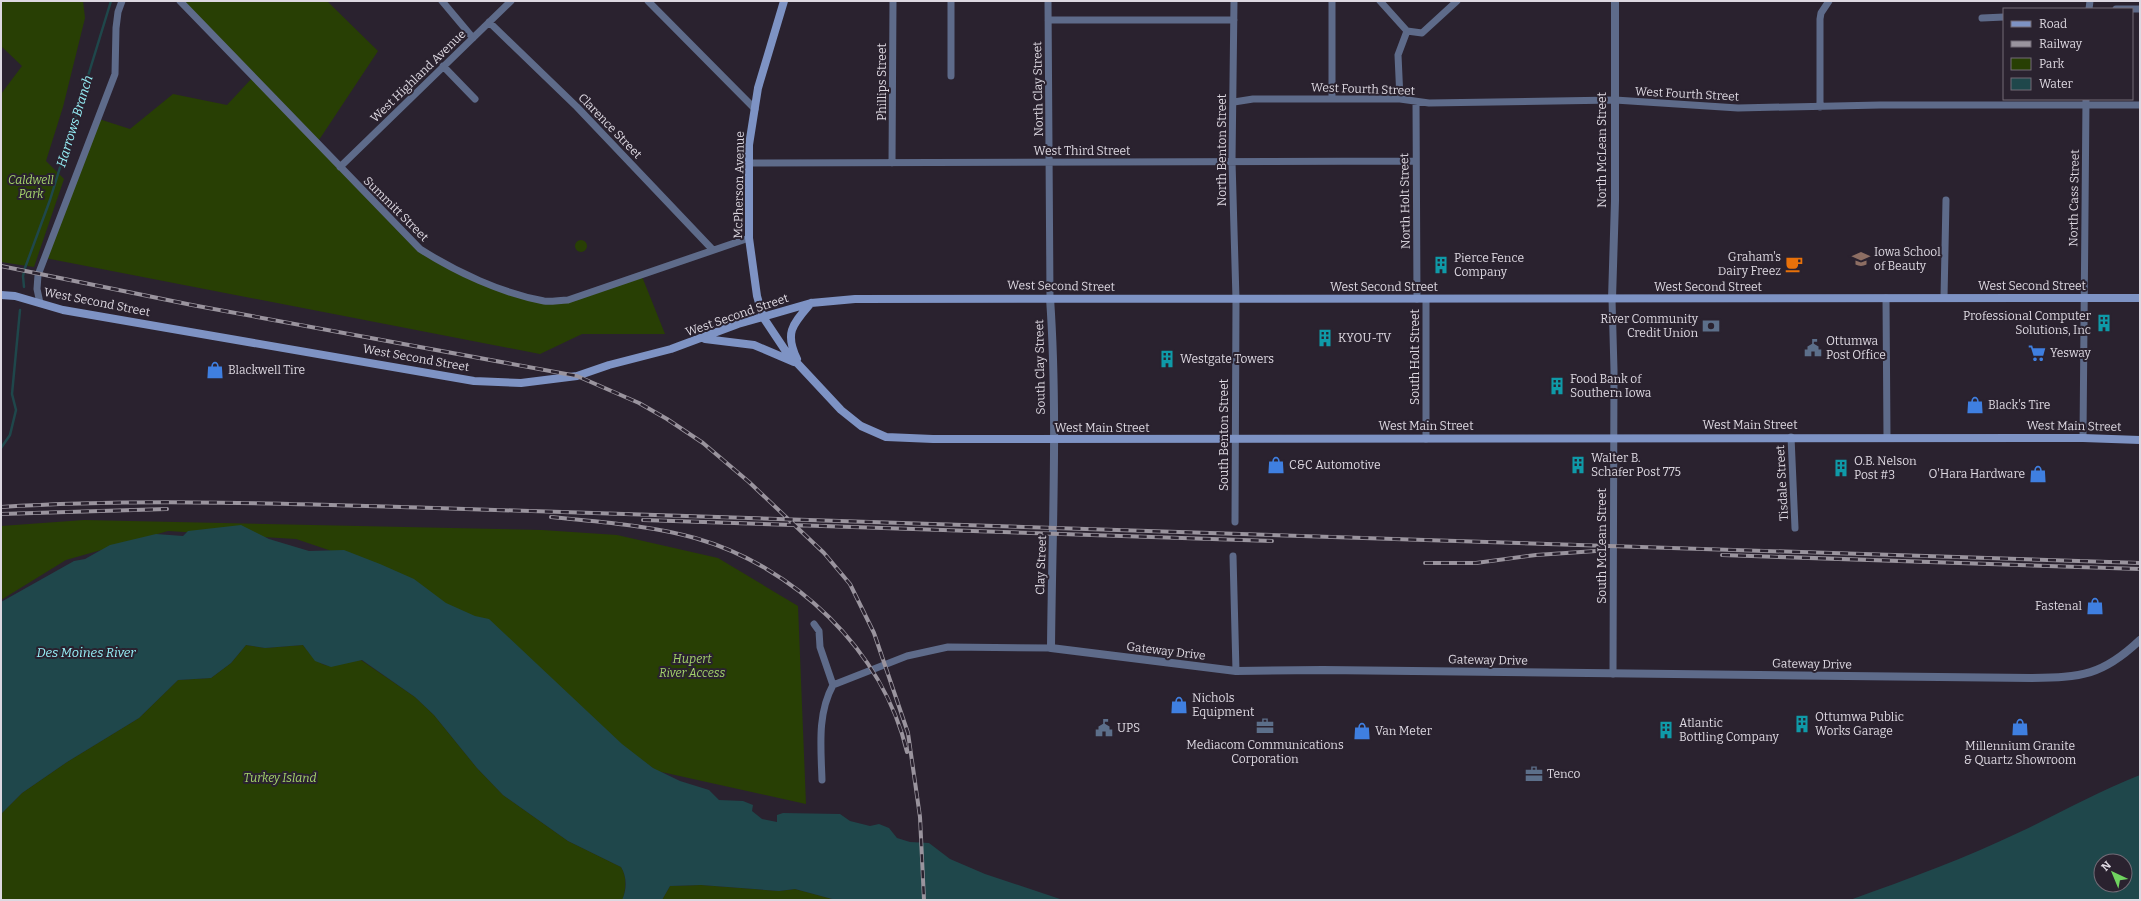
<svg xmlns="http://www.w3.org/2000/svg" width="2141" height="901" font-family="Bitter,serif">
<style>
.green{fill:#283f04}
.water{fill:#1f474b;fill-rule:evenodd}
.lines{fill:none;stroke-linecap:round;stroke-linejoin:round}
.stream{stroke:#1f474b;stroke-width:2.5}
.minor{stroke:#5e6b8a;stroke-width:7}
.tertiary{stroke:#5e6b8a;stroke-width:8}
.secondary{stroke:#7e93c4;stroke-width:8}
.rail-casing{stroke:#9a949e;stroke-width:4}
.rail{stroke:#2a222f;stroke-width:2.5;stroke-dasharray:8;stroke-linecap:butt}
.labels{text-anchor:middle;stroke-width:4;stroke-linejoin:round;paint-order:stroke}
.street-label{font-size:12px;fill:#ddd8e1;stroke:#2a222f}
.park-label{font-size:12px;font-style:italic;fill:#a5d46c;stroke:#2a222f}
.poi-label{font-size:12px;fill:#ddd8e1;stroke:#2a222f;text-anchor:start}
.water-label{font-size:13px;font-style:italic;fill:#97f0f8;stroke:#2a222f}
</style>
<rect width="100%" height="100%" fill="#2a222f"/>
<!-- green -->
<path class="green" d="M1,1h82l2,17 -22,89 -17,54 18,18 -30,88 -33,-5v-168l21,-28 -21,-20z
M180,1h147l51,50 -61,92 103,106 54,28 71,24 23,-1 73,-26 24,60h-83l-42,20 -495,-96 54,-139 31,10 43,-35 54,11 26,-28z
M575 246a6 6 0 1 1 12 0a6 6 0 1 1-12 0Z
M84,520l458,10 75,5 101,23 80,48 8,198 -149,-33 -287,-207 -74,-25 -128,-8 -102,29 -65,40v-74z
M246,645l19,3 38,-3c23,30 26,20 58,15l54,37 19,18 43,53 26,27 65,46 53,26c6,9 5,21 2,32l-622,1v-86l21,-21 45,-31 72,-44 39,-38 33,-2 20,-15z
M701,885l78,6 16,-2 41,11h-174l8,-14z"/>
<!-- water -->
<path class="water" d="M241,525l28,14 40,12 35,-1 36,14 34,15 32,24 29,13 14,3 133,125 31,24 27,13 29,9 10,10 24,1 10,4 -1,6 10,8 15,3v-7l6,-2 57,1 10,7 20,5 9,-2 10,4 8,10 13,4 19,1 21,16 35,15 78,26h-227l-41,-11 -16,2 -78,-6 -31,1 -8,14h-40c5,-10 5,-24 -1,-33l-53,-26 -65,-46 -26,-27 -43,-53 -19,-18 -53,-37 -31,7 -16,-6 -12,-16 -38,3 -19,-3 -15,18 -20,15 -33,2 -39,38 -72,44 -45,31 -21,21v-212l73,-41 11,-2 25,-14 46,-11 27,2 5,-5z
M2140,775v125h-290c58,-21 116,-42 172,-69 40,-19 77,-40 118,-56zM2101,861h24v24h-24z"/>
<g class="lines">
<!-- stream -->
<path class="stream" d="M24,287l-1,-11 2,-8 25,-68 61,-199
M1,448l9,-13 6,-25 -4,-16 8,-84"/>
<!-- minor -->
<path class="minor" d="M180,1l240,248c36,23 81,44 124,52 7,1 16,-1 24,-1l181,-62
M442,1l31,37
M648,1l107,108
M1048,1l2,297
M1234,1l-2,160 4,138 -1,223
M1332,1v98
M1380,1l27,30
M2089,9l1,-8
M2116,9h24
M1982,18l22,-1
M1048,20h186
M489,22l88,85 135,142
M1407,31l15,2 35,-32
M443,66l32,33
M951,76v-75
M1400,99l-2,-44 9,-24
M1234,102l19,-3h147l29,4 186,-3 123,8 142,-3h260
M1416,102l1,197
M1820,107v-88l1,-6 8,-12
M749,163l666,-2
M892,163l1,-162
M340,167l171,-166
M1886,298l1,139
M1944,298l2,-98
M1612,299l2,71 -1,304
M40,303l-3,-14 1,-14 77,-201 1,-46 2,-16 4,-11
M1791,437l4,91
M2083,438l3,-339
M1426,439v-139
M1233,556l3,115
M814,624l5,7 1,16 13,38
M833,685l74,-29 41,-9 103,1
M822,780c-1,-32 -5,-66 11,-95"/>
<!-- tertiary -->
<path class="tertiary" d="M1050,298c8,116 2,234 1,350l185,23 87,-1 708,8c51,-1 71,-2 109,-38
M1612,299l3,-98v-200"/>
<!-- secondary -->
<path class="secondary" d="M784,1l-26,87 -9,57v93l8,58 6,21 22,33 56,60 20,16 25,11 47,2 1150,-1 57,2
M1,295l14,1 48,14 411,71 47,2 56,-7 32,-11 62,-16 67,-25 73,-21 44,-4 1285,-1
M705,339l49,6 40,17
M797,359c-13,-27 -4,-35 14,-56"/>
<!-- rail casing -->
<g class="rail-casing">
<path id="rail" d="M1,266l191,39 385,71 62,27 28,16 36,24 46,39 75,71 26,31 24,49 34,100 12,84 4,83
M1,507c144,-9 290,-3 434,1l1705,55
M1,514l166,-5
M551,517c48,5 98,8 144,21 99,28 188,112 212,214
M643,520l629,21
M1722,555l418,14
M1425,563h51l60,-8 60,-4"/>
</g>
<!-- rail -->
<use href="#rail" class="rail"/>
</g>
<!-- icons -->
<defs>
<g id="school-bare" transform="scale(1.38)"><path d="M0-5L7-2L0 1L-7-2ZM-4 1L0 2.5L4 1V4Q0 6-4 4Z" fill="#8d6e63" stroke="#2a222f" stroke-width="2.5" paint-order="stroke"/></g>
<g id="cafe-bare" transform="scale(1.38)"><path d="M-5.5-4.5H6V0H3Q3 3.5 0 3.5H-2.5Q-5.5 3.5-5.5 0ZM3-3.2v2h1.7v-2ZM-6 4.5H4V6H-6Z" fill="#e8710a" stroke="#2a222f" stroke-width="2.5" paint-order="stroke"/></g>
<g id="building-bare" transform="scale(1.38)"><path d="M-4-6H4V6H1V3H-1V6H-4ZM-2.5-4.3h1.7v1.8h-1.7ZM.8-4.3h1.7v1.8H.8ZM-2.5-1h1.7V.8h-1.7ZM.8-1h1.7V.8H.8Z" fill="#0f9aa8" stroke="#2a222f" stroke-width="2.5" paint-order="stroke"/></g>
<g id="bank-bare" transform="scale(1.38)"><path d="M-6-4H6V4H-6ZM0-2.3a2.3 2.3 0 1 0 0 4.6a2.3 2.3 0 1 0 0-4.6Z" fill="#5c6f8a" stroke="#2a222f" stroke-width="2.5" paint-order="stroke"/></g>
<g id="civic-bare" transform="scale(1.38)"><path d="M-.6-6.5H3V-4.5H.6V-3L4-1V1h2V6H-6V1h2V-1L-.6-3ZM-1.2 2.5V6h2.4V2.5Z" fill="#5c6f8a" stroke="#2a222f" stroke-width="2.5" paint-order="stroke"/></g>
<g id="supermarket-bare" transform="scale(1.38)"><path d="M-6-5.5h2.5l.6 2H6L4.5 2H-2.5L-4.4-4H-6ZM-1.5 3.2a1.3 1.3 0 1 0 .1 0ZM3 3.2a1.3 1.3 0 1 0 .1 0Z" fill="#3f7fe0" stroke="#2a222f" stroke-width="2.5" paint-order="stroke"/></g>
<g id="shop-bare" transform="scale(1.38)"><path d="M-5-2.5h2.3a2.7 3.5 0 0 1 5.4 0H5L5.5 6h-11ZM-1.5-2.5h3a1.5 2.3 0 0 0-3 0Z" fill="#3f7fe0" stroke="#2a222f" stroke-width="2.5" paint-order="stroke"/></g>
<g id="office-bare" transform="scale(1.38)"><path d="M-6-3h4V-5.5h4V-3h4V5H-6ZM-1-4.5V-3h2v-1.5ZM-6 0V1H6V0Z" fill="#5c6f8a" stroke="#2a222f" stroke-width="2.5" paint-order="stroke"/></g>
</defs>
<g fill-rule="evenodd">
<use href="#school-bare" x="1861" y="259"/>
<use href="#cafe-bare" x="1794" y="264"/>
<use href="#building-bare" x="1441" y="265"/>
<use href="#building-bare" x="2104" y="323"/>
<use href="#bank-bare" x="1711" y="326"/>
<use href="#building-bare" x="1325" y="338"/>
<use href="#civic-bare" x="1813" y="348"/>
<use href="#supermarket-bare" x="2037" y="353"/>
<use href="#building-bare" x="1167" y="359"/>
<use href="#shop-bare" x="215" y="370"/>
<use href="#building-bare" x="1557" y="386"/>
<use href="#shop-bare" x="1975" y="405"/>
<use href="#shop-bare" x="1276" y="465"/>
<use href="#building-bare" x="1578" y="465"/>
<use href="#building-bare" x="1841" y="468"/>
<use href="#shop-bare" x="2038" y="474"/>
<use href="#shop-bare" x="2095" y="606"/>
<use href="#shop-bare" x="1179" y="705"/>
<use href="#building-bare" x="1802" y="724"/>
<use href="#office-bare" x="1265" y="726"/>
<use href="#shop-bare" x="2020" y="727"/>
<use href="#civic-bare" x="1104" y="728"/>
<use href="#building-bare" x="1666" y="730"/>
<use href="#shop-bare" x="1362" y="731"/>
<use href="#office-bare" x="1534" y="774"/>
</g>
<g class="labels">
<!-- street labels -->
<g class="street-label">
<text transform="translate(418 76) rotate(-44)" y="4">West Highland Avenue</text>
<text transform="translate(882 82) rotate(-90)" y="4">Phillips Street</text>
<text transform="translate(1038 89) rotate(-91)" y="4">North Clay Street</text>
<text transform="translate(1363 89) rotate(2)" y="4">West Fourth Street</text>
<text transform="translate(1687 94) rotate(3)" y="4">West Fourth Street</text>
<text transform="translate(610 126) rotate(46)" y="4">Clarence Street</text>
<text transform="translate(1222 150) rotate(-90)" y="4">North Benton Street</text>
<text transform="translate(1602 150) rotate(-90)" y="4">North McLean Street</text>
<text x="1082" y="155">West Third Street</text>
<text transform="translate(739 185) rotate(-89)" y="4">McPherson Avenue</text>
<text transform="translate(2074 198) rotate(-89)" y="4">North Cass Street</text>
<text transform="translate(1405 201) rotate(-91)" y="4">North Holt Street</text>
<text transform="translate(396 209) rotate(45)" y="4">Summitt Street</text>
<text transform="translate(1061 286) rotate(1)" y="4">West Second Street</text>
<text x="2032" y="290">West Second Street</text>
<text x="1384" y="291">West Second Street</text>
<text x="1708" y="291">West Second Street</text>
<text transform="translate(97 302) rotate(11)" y="4">West Second Street</text>
<text transform="translate(737 315) rotate(-19)" y="4">West Second Street</text>
<text transform="translate(1415 357) rotate(-90)" y="4">South Holt Street</text>
<text transform="translate(416 358) rotate(10)" y="4">West Second Street</text>
<text transform="translate(1040 367) rotate(-91)" y="4">South Clay Street</text>
<text x="1750" y="429">West Main Street</text>
<text x="1426" y="430">West Main Street</text>
<text transform="translate(2074 426) rotate(1)" y="4">West Main Street</text>
<text x="1102" y="432">West Main Street</text>
<text transform="translate(1224 435) rotate(-90)" y="4">South Benton Street</text>
<text transform="translate(1782 483) rotate(-93)" y="4">Tisdale Street</text>
<text transform="translate(1602 546) rotate(-90)" y="4">South McLean Street</text>
<text transform="translate(1041 565) rotate(-88)" y="4">Clay Street</text>
<text transform="translate(1166 651) rotate(7)" y="4">Gateway Drive</text>
<text transform="translate(1488 660) rotate(1)" y="4">Gateway Drive</text>
<text transform="translate(1812 664) rotate(1)" y="4">Gateway Drive</text>
</g>
<!-- park labels -->
<g class="park-label">
<text x="31" y="184">Caldwell<tspan x="31" dy="14">Park</tspan></text>
<text x="692" y="663">Hupert<tspan x="692" dy="14">River Access</tspan></text>
<text x="280" y="782">Turkey Island</text>
</g>
<!-- poi labels -->
<g class="poi-label">
<text x="1874" y="256">Iowa School<tspan x="1874" dy="14">of Beauty</tspan></text>
<text x="1781" y="261" text-anchor="end">Graham's<tspan x="1781" dy="14">Dairy Freez</tspan></text>
<text x="1454" y="262">Pierce Fence<tspan x="1454" dy="14">Company</tspan></text>
<text x="2091" y="320" text-anchor="end">Professional Computer<tspan x="2091" dy="14">Solutions, Inc</tspan></text>
<text x="1698" y="323" text-anchor="end">River Community<tspan x="1698" dy="14">Credit Union</tspan></text>
<text x="1338" y="342">KYOU-TV</text>
<text x="1826" y="345">Ottumwa<tspan x="1826" dy="14">Post Office</tspan></text>
<text x="2050" y="357">Yesway</text>
<text x="1180" y="363">Westgate Towers</text>
<text x="228" y="374">Blackwell Tire</text>
<text x="1570" y="383">Food Bank of<tspan x="1570" dy="14">Southern Iowa</tspan></text>
<text x="1988" y="409">Black's Tire</text>
<text x="1591" y="462">Walter B.<tspan x="1591" dy="14">Schafer Post 775</tspan></text>
<text x="1854" y="465">O.B. Nelson<tspan x="1854" dy="14">Post #3</tspan></text>
<text x="1289" y="469">C&amp;C Automotive</text>
<text x="2025" y="478" text-anchor="end">O'Hara Hardware</text>
<text x="2082" y="610" text-anchor="end">Fastenal</text>
<text x="1192" y="702">Nichols<tspan x="1192" dy="14">Equipment</tspan></text>
<text x="1815" y="721">Ottumwa Public<tspan x="1815" dy="14">Works Garage</tspan></text>
<text x="1679" y="727">Atlantic<tspan x="1679" dy="14">Bottling Company</tspan></text>
<text x="1117" y="732">UPS</text>
<text x="1375" y="735">Van Meter</text>
<text x="1265" y="749" text-anchor="middle">Mediacom Communications<tspan x="1265" dy="14">Corporation</tspan></text>
<text x="2020" y="750" text-anchor="middle">Millennium Granite<tspan x="2020" dy="14">&amp; Quartz Showroom</tspan></text>
<text x="1547" y="778">Tenco</text>
</g>
<!-- water labels -->
<g class="water-label">
<text transform="translate(74 121) rotate(-73)" y="5">Harrows Branch</text>
<text x="86" y="657">Des Moines River</text>
</g>
</g>
<!-- border -->
<rect width="2141" height="901" fill="none" stroke="#ddd8e1" stroke-width="4"/>
<!-- legend -->
<rect x="2003" y="8" width="130" height="92" fill="#2a222f" stroke="#726b76"/>
<rect x="2011" y="21" width="20" height="6" fill="#7e93c4" stroke="#726b76"/>
<text x="2039" y="28" font-size="12" fill="#ddd8e1">Road</text>
<rect x="2011" y="41" width="20" height="6" fill="#9a949e" stroke="#726b76"/>
<text x="2039" y="48" font-size="12" fill="#ddd8e1">Railway</text>
<rect x="2011" y="58" width="20" height="12" fill="#283f04" stroke="#726b76"/>
<text x="2039" y="68" font-size="12" fill="#ddd8e1">Park</text>
<rect x="2011" y="78" width="20" height="12" fill="#1f474b" stroke="#726b76"/>
<text x="2039" y="88" font-size="12" fill="#ddd8e1">Water</text>
<!-- north arrow -->
<g transform="translate(2113 873) rotate(316)"><circle r="19" fill="#2a222f" stroke="#726b76"/>
<path d="M0-3L7 15L0 10L-7 15Z" fill="#70d35f"/>
<text y="-6" font-size="11" font-weight="bold" text-anchor="middle" fill="#ddd8e1">N</text>
</g>
</svg>
